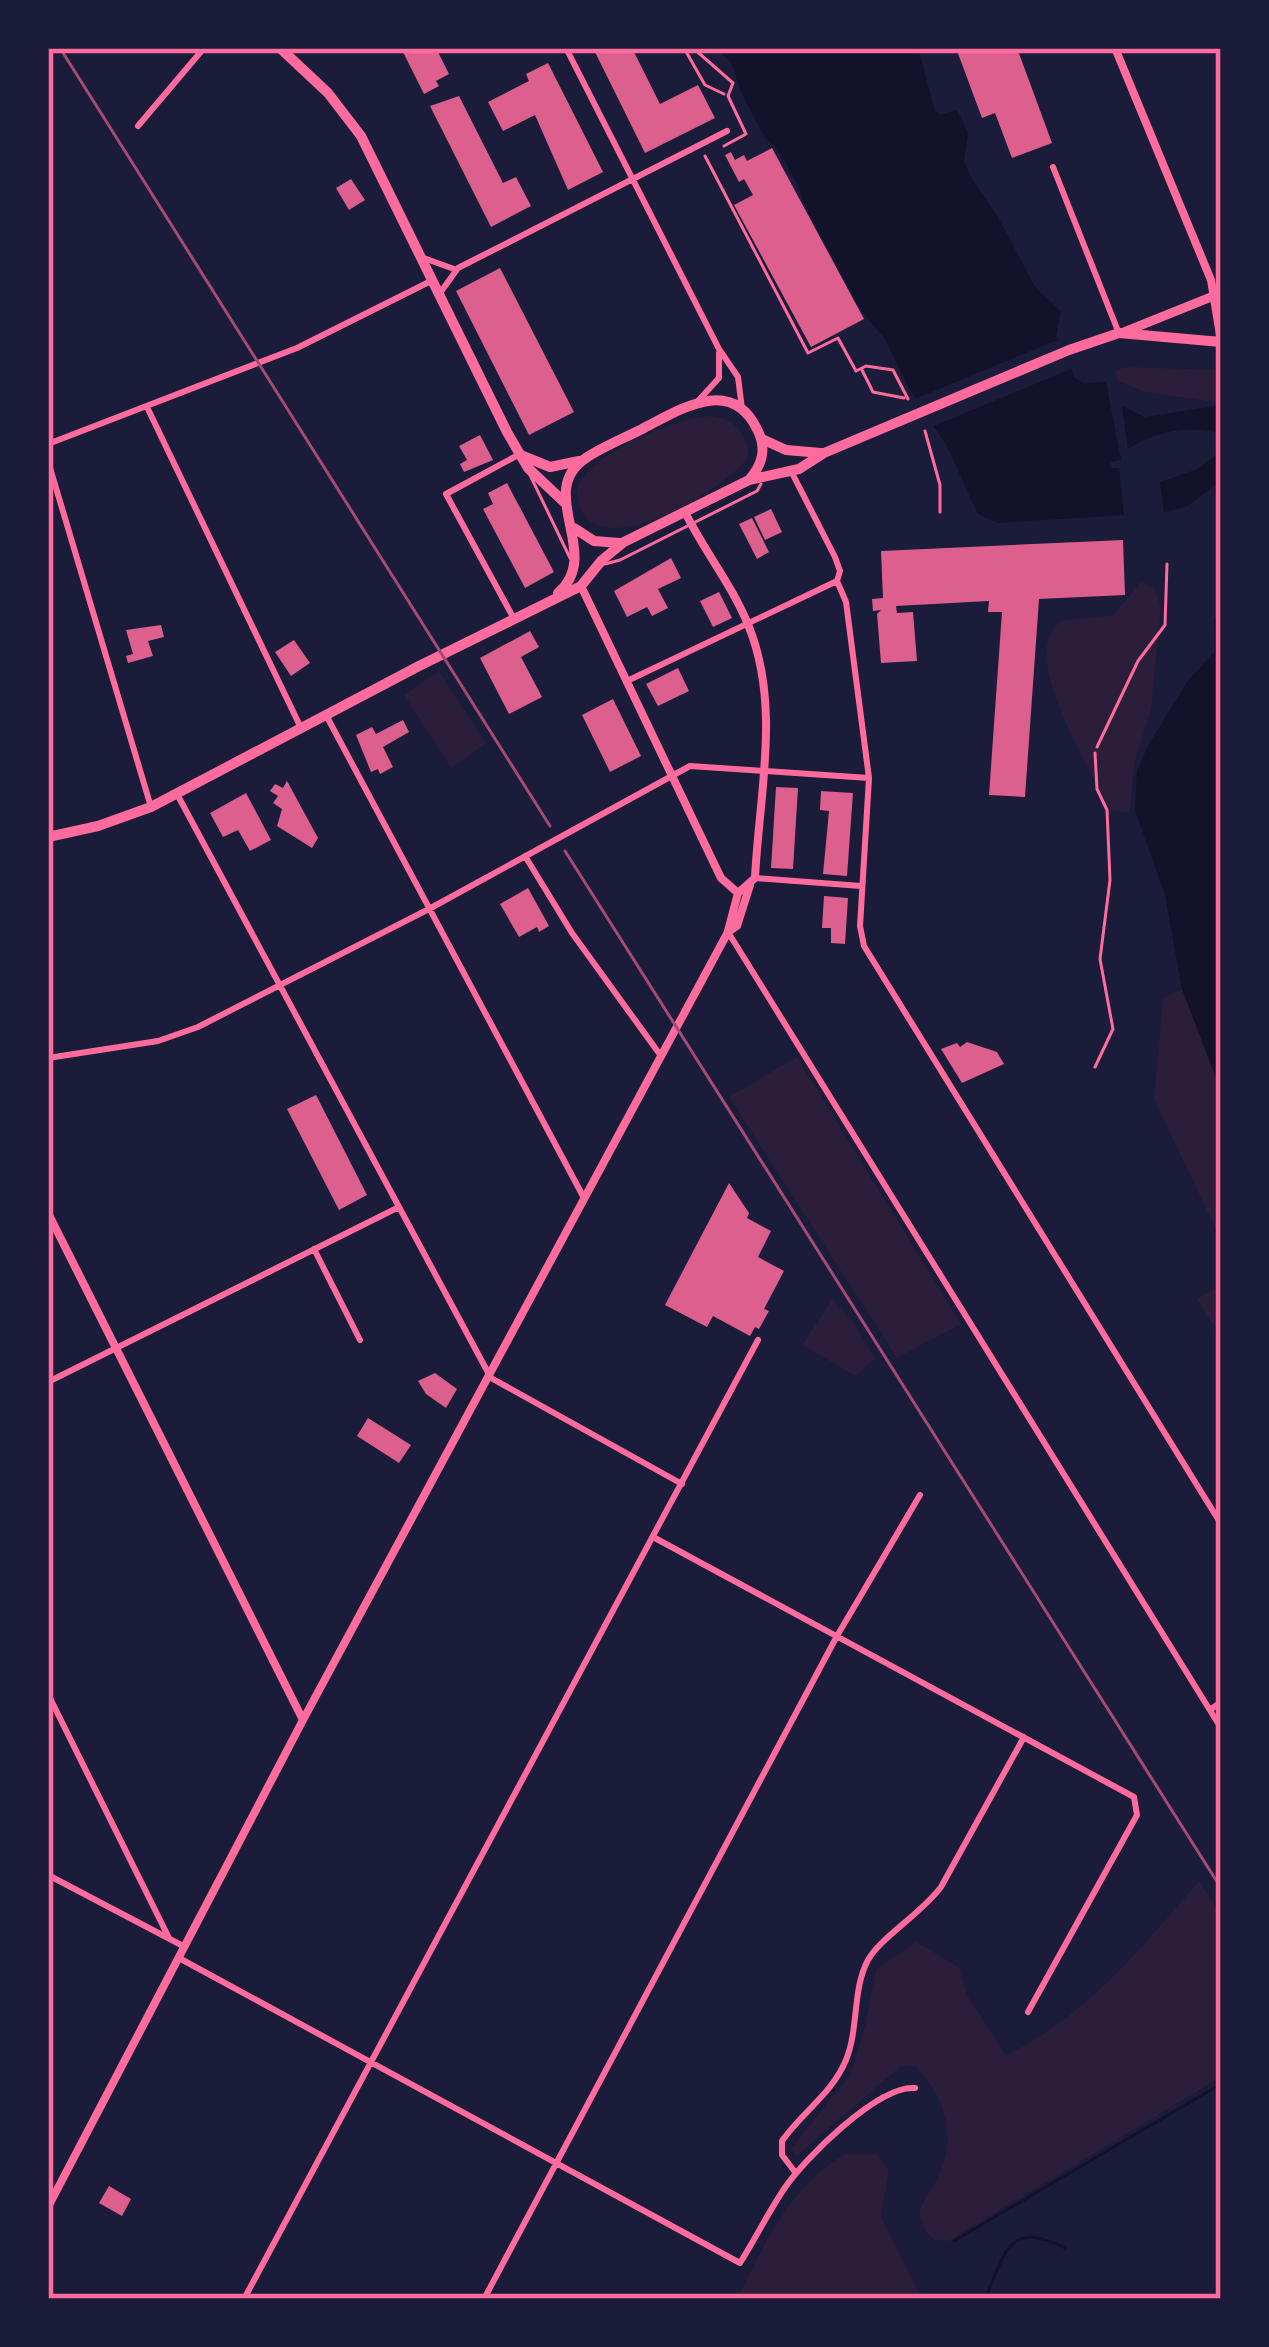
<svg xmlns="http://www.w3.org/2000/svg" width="1269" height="2347" font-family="Montserrat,sans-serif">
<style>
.green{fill:#2a1e3b}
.water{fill:#12122b}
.pier{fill:#1b1b3a}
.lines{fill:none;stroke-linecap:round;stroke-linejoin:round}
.stream{stroke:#12122b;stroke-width:3}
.building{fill:#dd5f8e}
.path{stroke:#ff6b9d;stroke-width:3}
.service{stroke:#ff6b9d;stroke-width:3}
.minor{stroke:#ff6b9d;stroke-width:6}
.tertiary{stroke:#ff6b9d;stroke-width:8}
.secondary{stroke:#ff6b9d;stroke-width:9}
.primary{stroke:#ff6b9d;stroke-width:10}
.rail{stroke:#a44b75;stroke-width:3}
.neatline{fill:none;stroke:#ff6b9d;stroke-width:4.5}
</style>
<rect width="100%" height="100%" fill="#1b1b3a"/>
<!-- green -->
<path class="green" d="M1126,367l95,3v33l-75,-11 -28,-11 -3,-10z
M710,416c22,1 40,19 38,41 -24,35 -170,121 -171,32 12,-36 96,-70 133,-73z
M1141,582l14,7 6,18 -10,102 -17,55 -4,49 -20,-3c-19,-39 -76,-131 -61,-172 2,-7 7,-11 11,-17l53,-6z
M439,671l47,72 -35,25 -47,-73z
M1182,989l39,102v149l-67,-141 9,-101z
M797,1057l164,267 -64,34 -168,-261z
M1221,1286v50l-24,-37z
M832,1300l20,20 23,38 -19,18 -54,-31z
M1199,1881l22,34v162l-273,164 -14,-1 -9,-10 -6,-18c6,-15 16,-27 22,-42 15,-36 2,-78 -26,-104h-14l-104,89 -6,-6 60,-75 14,-48 11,-57 40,-27 43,25 8,28 39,60c79,-37 137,-109 193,-174z
M845,2154h33l11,18 -8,45 41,82h-185c28,-56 52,-112 108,-145z"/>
<!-- water -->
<path class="water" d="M716,48h202l17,63 5,4 17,-5 11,23 -4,28 7,17 27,39 37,70 26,25 -5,25 19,41 8,5 23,-1 15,78 -11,2 2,6h7l5,47 -126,8 -20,-9 -31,-68 -39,-60 -23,-47 -25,-30 -57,-107 -4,-15 -22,-39 -12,-10 -24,-46 -10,-30z
M1221,405v29c-31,-10 -66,-3 -93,15l-6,-43 23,11z
M1221,452v29l-35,26 -22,5 -4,-30 35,-12z
M1221,608v483l-39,-102 -17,-94 -30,-85 2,-39 11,-25 39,-64 28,-31 -1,-32z"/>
<!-- pier -->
<path class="pier" d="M1062,338l14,29 -147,61 -19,-27z"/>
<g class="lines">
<!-- stream -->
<path class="stream" d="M954,2241l267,-157
M985,2299c20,-45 23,-81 80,-51"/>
</g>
<!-- building -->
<path class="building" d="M401,48h35l13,26 -13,7 3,5 -15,8z
M593,48h39l28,56 38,-19 17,33 -70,35z
M956,48h61l35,95 -40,15 -17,-45 -13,5z
M548,63l55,109 -35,18 -33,-75 -32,16 -15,-29 41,-21 -3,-7z
M459,96l44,87 13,-6 15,29 -40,21 -61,-121z
M772,148l92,171 -53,28 -77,-142 19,-10 -9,-16 -5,3 -14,-27 6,-3 4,8 9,-5 3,6z
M351,179l14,21 -16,10 -13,-22z
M500,268l74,144 -45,23 -73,-144z
M480,435l13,25 -29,12 -4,-8 7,-4 -8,-14z
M507,483l47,89 -29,16 -42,-79 10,-5 -5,-11z
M771,509l11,23 -17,8 -11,-23z
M752,518l17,34 -12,7 -18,-35z
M1123,540l2,55 -86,4 -14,198 -36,-2 13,-183h-14l1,-11 -93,5 1,7 16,-1 4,49 -36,2 -4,-49 4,-4 -8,1 -1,-12 11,-1 -2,-47z
M671,558l10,20 -23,11 10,19 -16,8 -5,-9 -20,10 -13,-26z
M719,592l13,26 -19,9 -13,-26z
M161,625l3,12 -16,4 5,15 -25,7 -2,-7 7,-2 -7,-24z
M530,631l9,16 -18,10 21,40 -33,17 -29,-56z
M294,640l16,23 -19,13 -16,-24z
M678,668l11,23 -31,15 -12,-22z
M613,699l28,57 -31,16 -28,-57z
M403,720l6,12 -26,15 10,20 -13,7 -2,-5 -7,3 -15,-37 16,-8 4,7z
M287,781l31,57 -6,10 -35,-22 5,-17 -9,-6 5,-7 -8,-5 5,-7 8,4z
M776,787l22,1 -5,81 -22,-1z
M821,791l32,2 -6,83 -24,-2 6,-63 -9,-1z
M246,793l25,47 -21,11 -12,-21 -15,7 -13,-24z
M528,888l21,38 -10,6 -2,-5 -18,10 -19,-33z
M824,896l24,2 -3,46 -14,-1v-15h-9z
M967,1042l30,10 7,12 -42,19 -21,-34 16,-6 3,4z
M316,1095l51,100 -28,15 -52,-101z
M729,1183l20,30 -2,5 24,13 -13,26 26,14 -20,38 5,2 -10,18 -4,-2 -5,9 -37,-20 -6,11 -42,-22z
M435,1373l22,16 -11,19 -20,-14 -8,-13z
M368,1418l43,27 -12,18 -42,-27z
M109,2186l22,13 -9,17 -23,-13z"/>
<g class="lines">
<!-- path -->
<path class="path" d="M684,48l21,37 19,9
M693,48l40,35 -5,13 18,38 -22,12
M705,156l103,197 30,-15 18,33 10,-5 27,4 15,29
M862,370l11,22 31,6
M925,431l15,54v27
M1097,747l41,-86 27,-36 2,-61"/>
<!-- service -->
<path class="service" d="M530,475l40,83
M605,564l15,-4 137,-69 4,-7
M1095,753l2,36 10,21 3,70 -10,79 13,70 -18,38"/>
<!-- minor -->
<path class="minor" d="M566,48l153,301 19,28 4,32
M138,126l66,-78
M1053,167l65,164
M421,257l33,12
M440,293l18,-25 269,-137
M698,401l21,-23v-25
M147,407l154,321
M48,444l249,-96 134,-67
M48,461l103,346
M791,471l44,86 5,14 -3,10 9,21 23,176 -9,148 4,20 357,578
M513,617l-67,-123 74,-40
M627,681l210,-100
M326,715l258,483
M177,794l314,584 191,106
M525,856l47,77 89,123
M755,878l106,8
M728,932l493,796
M48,1058l110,-17 40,-14 231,-118 261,-143 179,12
M314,1249l46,91
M48,1382l349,-174
M653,1537l481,260 3,18 -109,197
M48,1694l121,244
M1210,1710l11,-8
M48,1875l137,72
M179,1958l561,305c15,-24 28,-50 44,-74 20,-30 94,-104 131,-101
M795,2172l-13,-17v-14c20,-29 50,-47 64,-81 13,-32 6,-70 22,-100 13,-23 53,-46 73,-73l83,-150
M48,2297l4,2
M244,2299l514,-959
M484,2299l353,-663 83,-141"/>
<!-- tertiary -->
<path class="tertiary" d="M1115,48l96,232 10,61
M685,512c19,39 48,74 64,115 32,80 10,168 6,251l-17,15 -10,38
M581,586l140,292 17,15
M48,1213l255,507
M48,2207l255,-487 425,-788 9,-6 13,-41"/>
<!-- secondary -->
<path class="secondary" d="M1124,332l97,-39"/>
<!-- primary -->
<path class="primary" d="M280,48l48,45 33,43 146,296 21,36 36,34
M762,439l24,11 35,3
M523,456l27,11 29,-6
M574,528l20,13 26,2
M558,593c46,-39 -24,-101 28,-135 18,-12 39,-20 58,-30 37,-19 87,-52 113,1 10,19 6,35 -8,51
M48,837l50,-11 53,-19 268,-141 162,-80 21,-26 22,-18 125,-62 50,-11 25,-16 245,-103 50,-17 102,9"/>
<!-- rail -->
<path class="rail" d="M60,48l490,778
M565,851l656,1037"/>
</g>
<!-- border -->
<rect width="1269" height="2347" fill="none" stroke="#1b1b3a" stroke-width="102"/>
<rect x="51" y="51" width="1167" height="2245" class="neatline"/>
</svg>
